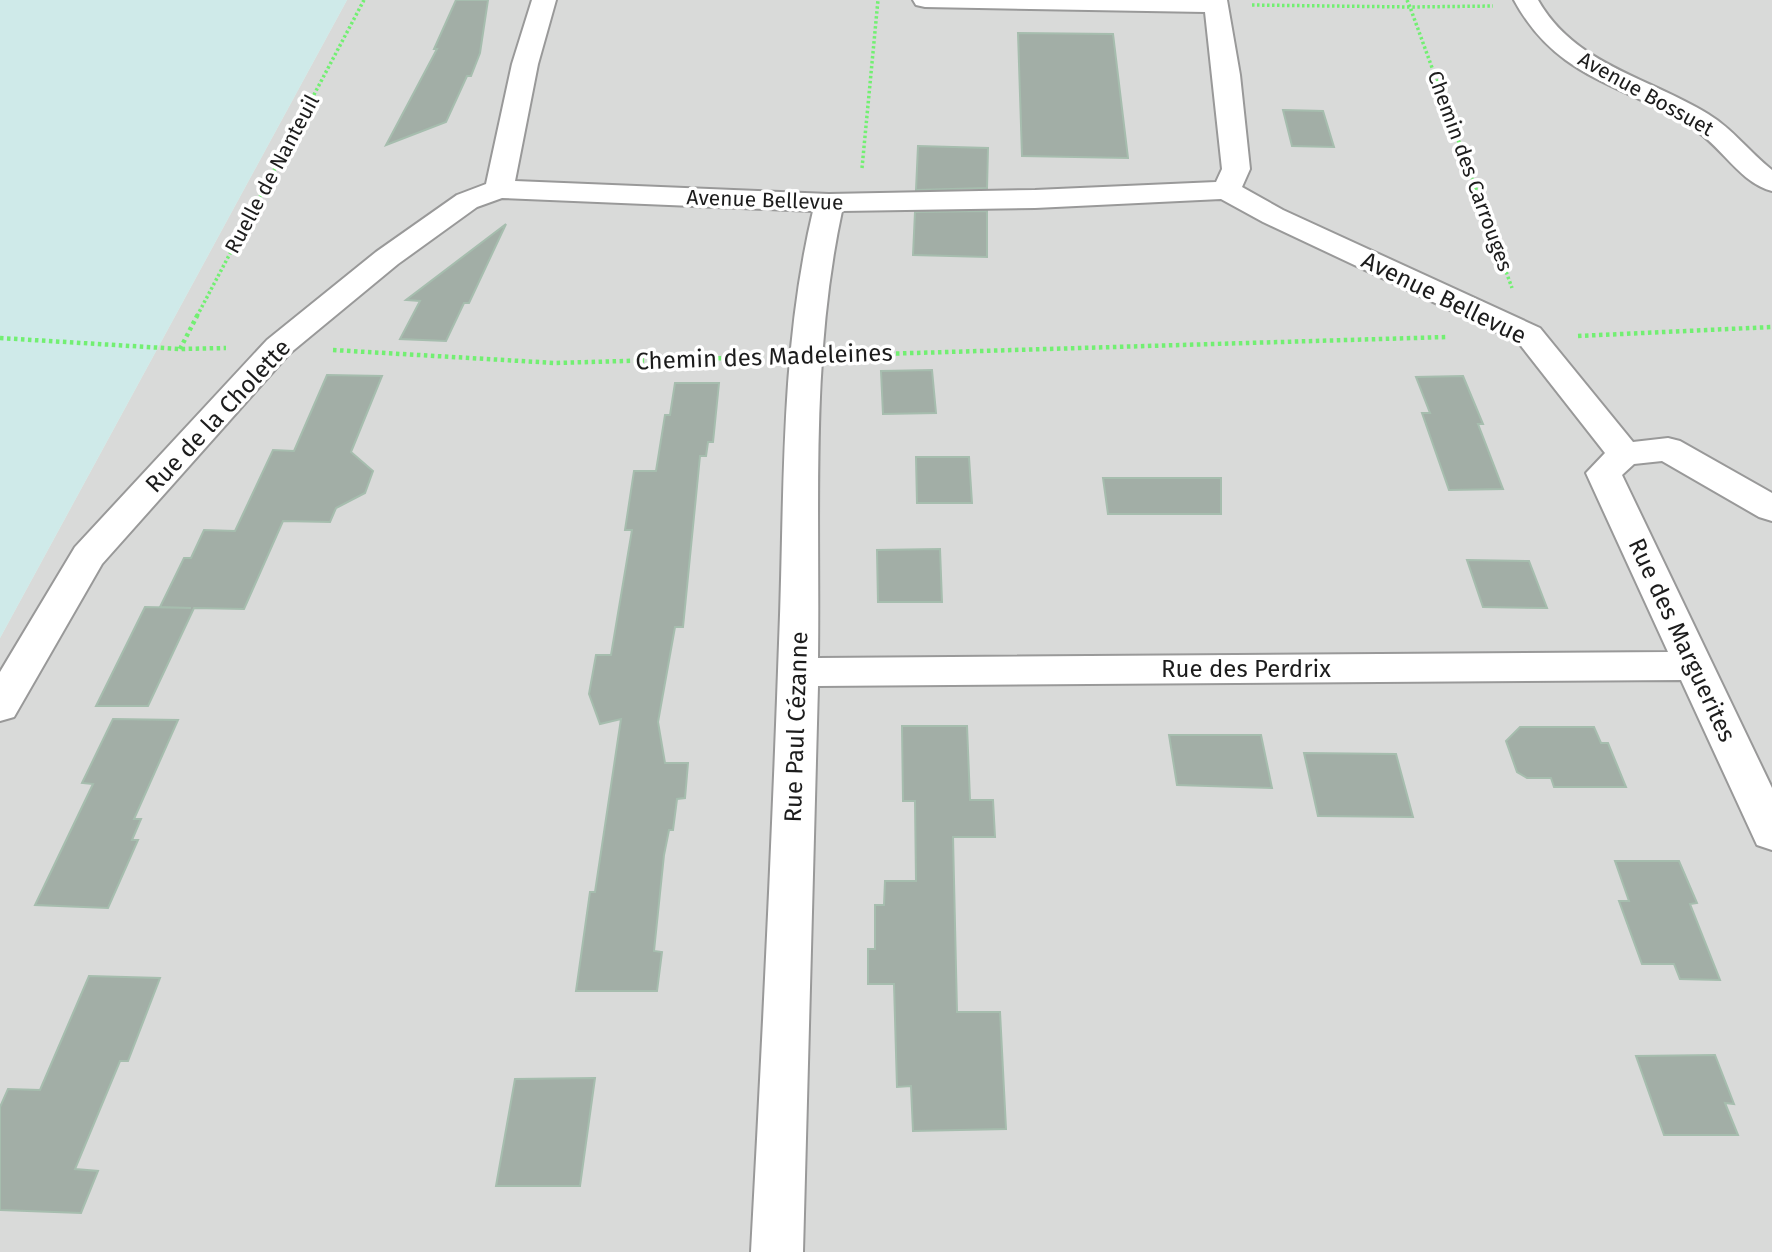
<svg xmlns="http://www.w3.org/2000/svg" width="1772" height="1252" font-family="'Fira Sans',sans-serif">
<style>
.residential{fill:#d9dad9}
.farmland{fill:#cfeae9}
.building{fill:#a2aea6;stroke:#a6bdae;stroke-width:2}
.lines{fill:none;stroke-linecap:round;stroke-linejoin:round}
.minor-casing{stroke:#999;stroke-width:4}
.path-far1{stroke:#72ef72;stroke-width:3.5;stroke-dasharray:2.5 2.5;stroke-linecap:butt}
.path{stroke:#72ef72;stroke-width:4.5;stroke-dasharray:3.5 3.5;stroke-linecap:butt}
.minor{fill:#fff;fill-rule:evenodd}
.labels{text-anchor:middle;stroke-width:7;stroke-linejoin:round;paint-order:stroke}
.far-street-label{font-size:21px;fill:#1c1c1c;stroke:#fff}
.street-label{font-size:24px;fill:#1c1c1c;stroke:#fff}
</style>
<rect width="100%" height="100%" fill="#e2ede8"/>
<!-- residential -->
<path class="residential" d="M347,0h1425v1252h-1772v-614z"/>
<!-- farmland -->
<path class="farmland" d="M0,0h347l-347,638z"/>
<!-- building -->
<path class="building" d="M456,0h32l-8,53 -9,23h-4l-21,46 -60,23 51,-96h-3z
M1018,33l95,1 15,124 -106,-2z
M1283,110l40,1 11,36 -42,-1z
M918,146l70,2 -1,40 -71,2z
M987,211v46l-74,-2 2,-43z
M506,224l-37,79h-5l-18,38 -46,-2 20,-38 -14,-1z
M932,370l4,43 -53,1 -2,-43z
M327,375l55,1 -31,76 22,19 -8,22 -29,15 -6,14 -47,-1 -39,88 -50,-1 -46,98h-52l49,-99 46,1 -31,-1 24,-49h7l13,-28 31,1 38,-81 21,1z
M1463,376l20,48h-5l25,65 -54,1 -27,-77h8l-14,-36z
M675,383h44l-6,59h-5l-2,14h-6l-17,171h-8l-17,95 7,41h23l-3,35 -8,1 -4,31h-4l-5,25 -10,96 8,1 -5,39h-81l14,-99h5l26,-173 -21,5 -11,-30 7,-39h15l21,-125h-7l9,-59h22l9,-56h5z
M916,457h53l3,46h-55z
M1103,478h118v36h-113z
M940,549l2,53h-64l-1,-52z
M1467,560l62,1 18,47 -64,-1z
M113,719l65,1 -44,99h7l-9,21h6l-30,68 -73,-3 58,-121 -11,-1z
M902,726h65l3,74h23l2,37h-42l4,175h43l6,117 -93,2 -2,-45 -14,1 -3,-103h-26v-35h7v-44h9l1,-24h31l-1,-80h-12z
M1520,727h74l7,16h7l18,44h-72l-3,-9h-24l-10,-6 -11,-31z
M1169,735h92l11,53 -95,-3z
M1304,753l92,1 17,63 -95,-1z
M1615,861h64l18,42 -7,1 30,76 -40,-1 -6,-15h-32l-23,-63h10z
M89,976l71,2 -32,83h-8l-45,108 23,2 -17,42 -81,-3v-103l8,-18 32,1z
M1715,1055l19,49 -9,-1 13,32h-74l-28,-79z
M595,1078l-15,108h-84l19,-107z"/>
<g class="lines">
<!-- minor casing -->
<g class="minor-casing">
<path id="minor" d="M532,0h24l-18,64 -23,117 314,13 206,-4 181,-8 6,-13 -17,-157 -280,-5 -9,-2 -3,-5h314l13,75 10,94 -8,18 41,23 257,118 93,114 35,-4 12,3 92,52v28l-13,-4 -97,-56 -28,3 -12,11 150,313v62l-15,-5 -76,-165 -863,6 -15,566h-52c11,-203 21,-406 28,-609 6,-145 0,-289 34,-432l-311,-13 -25,9 -79,57 -109,90 -187,210 -88,153 -14,4v-49l75,-125 192,-207 109,-88 81,-57 29,-11 26,-120zM1221,199l42,23 255,120 87,111 -19,20 82,179 -850,6c2,-150 -8,-299 24,-447l193,-3z
M1514,0h24c37,65 110,77 170,114 25,15 41,38 64,56v21c-31,-8 -49,-42 -75,-60 -70,-48 -138,-48 -183,-131z"/>
</g>
<!-- path-far1 -->
<path class="path-far1" d="M1407,0l3,7 83,-1
M1252,5l158,2 102,281
M862,168l16,-168
M197,316l167,-316"/>
<!-- path -->
<path class="path" d="M1578,336l194,-9
M0,338l180,11 46,-1
M180,349l18,-35
M333,350l222,13 210,-6
M847,355l600,-18"/>
<!-- minor -->
<use href="#minor" class="minor"/>
</g>
<g class="labels">
<!-- far-street labels -->
<g class="far-street-label">
<text transform="translate(1646 94) rotate(29)" y="7">Avenue Bossuet</text>
<text transform="translate(1470 171) rotate(70)" y="7">Chemin des Carrouges</text>
<text transform="translate(272 174) rotate(-62)" y="7">Ruelle de Nanteuil</text>
<text transform="translate(765 200) rotate(2)" y="7">Avenue Bellevue</text>
</g>
<!-- street labels -->
<g class="street-label">
<text transform="translate(1444 298) rotate(26)" y="8">Avenue Bellevue</text>
<text transform="translate(764 357) rotate(-2)" y="8">Chemin des Madeleines</text>
<text transform="translate(218 416) rotate(-47)" y="8">Rue de la Cholette</text>
<text transform="translate(1682 640) rotate(65)" y="8">Rue des Marguerites</text>
<text x="1246" y="677">Rue des Perdrix</text>
<text transform="translate(796 727) rotate(-88)" y="8">Rue Paul Cézanne</text>
</g>
</g>
</svg>
